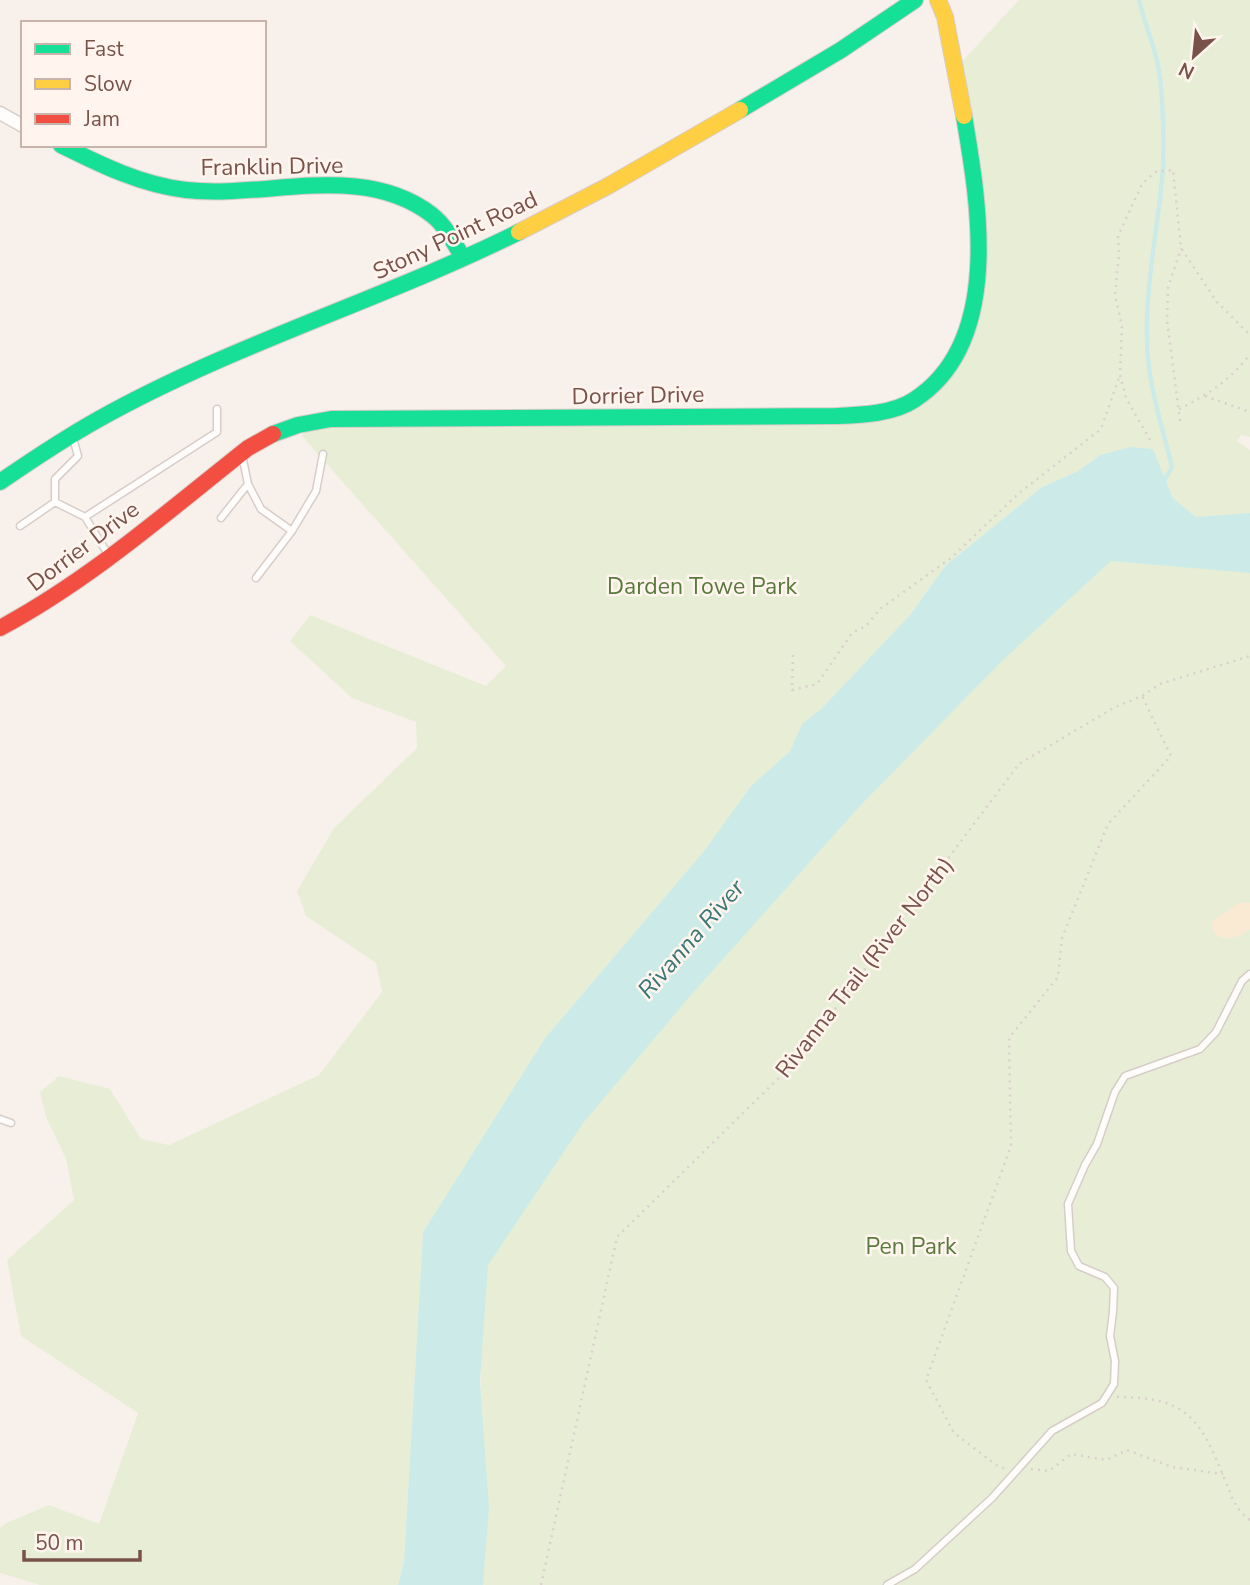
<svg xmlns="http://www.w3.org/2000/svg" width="1250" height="1585" font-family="'Nunito Sans',sans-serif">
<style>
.green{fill:#e8eed6}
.sand{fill:#fbead3}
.water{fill:#ccebe8}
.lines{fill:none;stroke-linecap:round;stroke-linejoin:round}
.stream{stroke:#ccebe8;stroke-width:4.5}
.lane-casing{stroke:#d7cdc8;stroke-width:9}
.street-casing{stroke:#d7cdc8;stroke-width:15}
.fast-casing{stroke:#d8ccc8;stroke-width:18}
.slow-casing{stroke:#d8ccc8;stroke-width:18}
.jam-casing{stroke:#d8ccc8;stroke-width:18}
.path{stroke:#dbd0cd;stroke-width:2.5;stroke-dasharray:2 5;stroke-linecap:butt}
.lane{stroke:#fefdfc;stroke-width:6}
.street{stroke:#fefdfc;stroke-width:12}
.fast{stroke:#16e098;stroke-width:16}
.slow{stroke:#ffcf43;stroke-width:16}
.jam{stroke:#f24e42;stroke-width:16}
.labels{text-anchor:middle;stroke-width:5;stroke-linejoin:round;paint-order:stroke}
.street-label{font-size:23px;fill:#795249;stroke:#fff5ee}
.park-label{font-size:23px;fill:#5a7a3d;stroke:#fff5ee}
.water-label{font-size:24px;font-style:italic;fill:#397776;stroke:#fff5ee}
</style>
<rect width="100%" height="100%" fill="#f8f1eb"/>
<!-- green -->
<path class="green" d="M1019,0h231v437l-9,-2 -4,6 13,9v1135h-768l-2,-310 87,-134 109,-144 368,-414 150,-67 -21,-18 -20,-48 -53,5 -22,16 -36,16 -97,79 -35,49 -89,94 -19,15 -12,27 -39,35 -47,65 -159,187 -122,194 -19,329 -6,24h-358l-40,-12v-45l6,-5 43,-18 50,19 39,-111 -117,-77 -14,-76 67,-60 -8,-41 -20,-42 -6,-25 19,-16 51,13 31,50 28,6 150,-70 63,-83 -6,-29 -70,-47 -9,-25 37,-63 83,-80 -1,-26 -64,-24 -62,-57 20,-26 176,71 20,-20 -205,-231 30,-19h489l87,-15 29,-24 20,-30 20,-67 -22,-210z"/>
<!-- sand -->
<path class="sand" d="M1239,903h11v26c-11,10 -35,15 -39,-3l2,-6z"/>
<!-- water -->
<path class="water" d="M1131,447l22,2 20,49 23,19 54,-4v60l-139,-12 -108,99 -144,147 -168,188 -107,127 -96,143 -8,117 9,125 -6,78h-85l6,-24 19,-329 122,-194 159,-187 47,-65 39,-35 12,-27 19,-15 89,-94 35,-49 97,-79 36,-16 22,-16z"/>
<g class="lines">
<!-- stream -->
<path class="stream" d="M1139,0c7,29 20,56 22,87 2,26 3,53 2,80 -4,58 -18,116 -16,175 1,42 15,84 25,125l-9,16"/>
<!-- lane casing -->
<g class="lane-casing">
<path id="lane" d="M242,455l6,29 13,25 31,22 24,-40 7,-37
M55,502l30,15 24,39
M85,517l132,-85v-23
M221,518l27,-34
M20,526l35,-24v-23l23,-23 -5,-18
M256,578l36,-47
M0,1119l11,4
M887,1585l28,-16 77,-71 60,-67 50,-28 12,-19 1,-23 -5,-25 3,-24 1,-24 -9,-11 -26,-11 -8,-15 -3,-47 17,-39 12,-21 18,-52 10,-16 75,-27 16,-17 26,-51 8,-7"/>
</g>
<!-- street casing -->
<g class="street-casing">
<path id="street" d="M0,113l23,13"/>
</g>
<!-- fast casing -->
<g class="fast-casing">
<path id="fast" d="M740,110l101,-60 74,-50
M61,145c40,20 81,40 125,45 80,9 176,-29 246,25 14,11 22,28 31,43
M273,434l25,-9 33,-6 505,-3c25,-1 57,-2 78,-16 89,-57 65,-196 50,-284
M0,482c32,-22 65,-44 99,-63 134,-75 283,-119 420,-187"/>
</g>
<!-- slow casing -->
<g class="slow-casing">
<path id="slow" d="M938,0l7,17 19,99
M519,232l89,-46 132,-76"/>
</g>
<!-- jam casing -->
<g class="jam-casing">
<path id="jam" d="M0,628c91,-49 167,-116 248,-180l25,-14"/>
</g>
<!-- path -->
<path class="path" d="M1205,396l45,16
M1179,409c28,-14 52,-29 71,-55
M1180,421l-13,-101 1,-32 13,-40
M1150,440l-24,-42 -6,-23 2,-49 -7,-31 4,-42 -1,-17 24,-52 13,-12 18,-2 8,78 36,54 33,33
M793,655l-1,35 25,-6 35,-51 14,-7 14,-17 71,-51 67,-64 83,-65 19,-54
M1117,1397c70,0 83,21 108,83 8,18 8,27 25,40
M1004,1468l-5,-1 -45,-34 -28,-53 85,-234 -2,-108 49,-61 4,-39 46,-114 63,-68 -29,-60
M1031,1469l18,2 22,-17 35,6 21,-10 45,17 51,7
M541,1585l76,-348 179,-176 223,-297 96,-57 27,-11 18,-12 90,-28"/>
<!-- lane -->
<use href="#lane" class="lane"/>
<!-- street -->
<use href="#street" class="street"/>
<!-- fast -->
<use href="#fast" class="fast"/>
<!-- slow -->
<use href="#slow" class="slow"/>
<!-- jam -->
<use href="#jam" class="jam"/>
</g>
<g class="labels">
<!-- street labels -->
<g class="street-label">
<text transform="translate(272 166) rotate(-1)" y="8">Franklin Drive</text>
<text transform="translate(455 235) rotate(-25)" y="8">Stony Point Road</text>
<text transform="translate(638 395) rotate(-1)" y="8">Dorrier Drive</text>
<text transform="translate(83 546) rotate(-37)" y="8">Dorrier Drive</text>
<text transform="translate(864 967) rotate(-52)" y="8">Rivanna Trail (River North)</text>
</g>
<!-- park labels -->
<g class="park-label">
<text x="702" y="594">Darden Towe Park</text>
<text x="911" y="1254">Pen Park</text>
</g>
<!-- water labels -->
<g class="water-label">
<text transform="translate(691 939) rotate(-49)" y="8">Rivanna River</text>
</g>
</g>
<!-- legend -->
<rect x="21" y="21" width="245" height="126" fill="#fff5ee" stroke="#c9b4ac" stroke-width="2"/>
<rect x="35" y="44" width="35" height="10" fill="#16e098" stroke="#c9b4ac" stroke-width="2"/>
<text x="84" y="56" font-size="21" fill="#795249">Fast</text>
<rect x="35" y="79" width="35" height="10" fill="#ffcf43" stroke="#c9b4ac" stroke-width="2"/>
<text x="84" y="91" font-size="21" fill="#795249">Slow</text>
<rect x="35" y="114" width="35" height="10" fill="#f24e42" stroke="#c9b4ac" stroke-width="2"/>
<text x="84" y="126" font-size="21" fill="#795249">Jam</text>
<!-- north arrow -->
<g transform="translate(1194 56) rotate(207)" stroke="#fff5ee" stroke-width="5" paint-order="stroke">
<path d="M0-5L12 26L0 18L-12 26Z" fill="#795249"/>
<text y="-10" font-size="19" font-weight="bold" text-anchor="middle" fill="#795249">N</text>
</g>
<!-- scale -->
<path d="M24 1550v10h116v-10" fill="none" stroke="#795249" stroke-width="3.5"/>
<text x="35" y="1550" font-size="21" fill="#795249" stroke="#fff5ee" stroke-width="5" paint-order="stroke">50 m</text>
</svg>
